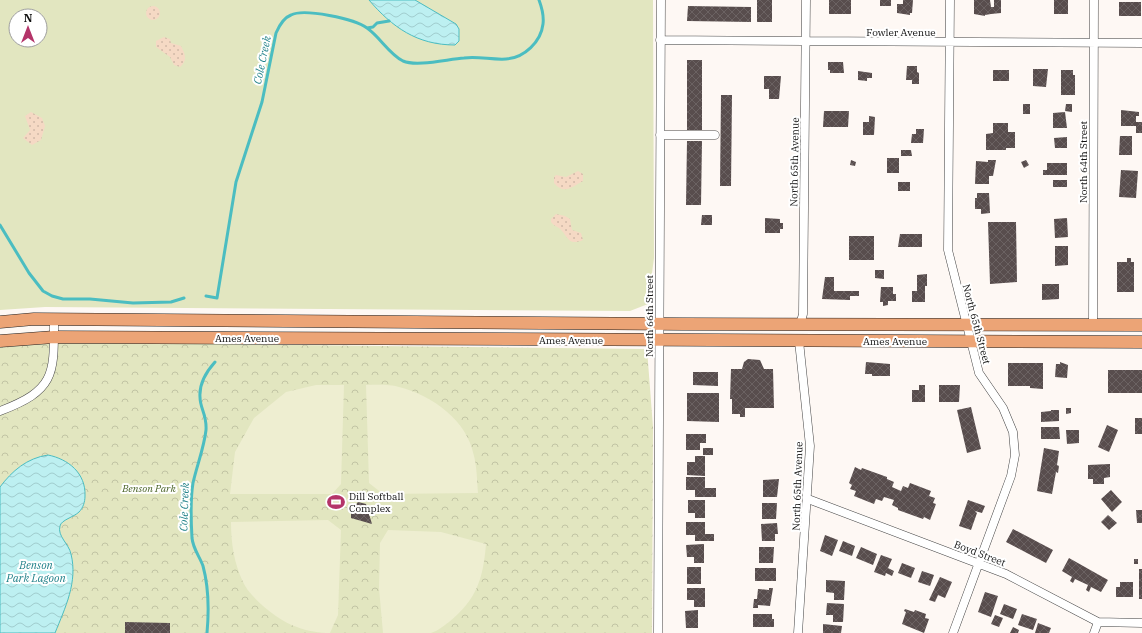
<svg xmlns="http://www.w3.org/2000/svg" width="1142" height="633" font-family="'IBM Plex Serif',serif">
<style>
.grass{fill:#e2e6c0;fill-rule:evenodd}
.sand{fill:url(#sand-dots)}
.park{fill:url(#park-crowns)}
.pitch{fill:#eeeed1}
.water{fill:url(#water-waves);stroke:#4bbdc1}
.lines{fill:none;stroke-linecap:round;stroke-linejoin:round}
.stream{stroke:#4bbdc1;stroke-width:3}
.building{fill:url(#building-cross-hatch)}
.minor-casing{stroke:#434343;stroke-width:9}
.primary-casing{stroke:#212121;stroke-width:13}
.minor{stroke:#fff;stroke-width:8}
.primary{stroke:#eca476;stroke-width:12}
.labels{text-anchor:middle;stroke-width:4;stroke-linejoin:round;paint-order:stroke}
.street-label{font-size:10px;fill:#101010;stroke:#fff}
.park-label{font-size:10px;font-style:italic;fill:#486225;stroke:#fff}
.poi-label{font-size:10px;fill:#101010;stroke:#fff;text-anchor:start}
.water-label{font-size:11px;font-style:italic;fill:#22828a;stroke:#fff}
</style>
<defs>
<pattern id="sand-dots" width="8" height="8" patternUnits="userSpaceOnUse"><rect width="8" height="8" fill="#f5d9c4"/><path d="M2 2h.1M6 6h.1" fill="none" stroke="#d1b9a7" stroke-width="1.8" stroke-linecap="round"/></pattern>
<pattern id="park-crowns" width="20" height="18" patternUnits="userSpaceOnUse"><rect width="20" height="18" fill="#e2e6c0"/><path d="M2 6a3 3 0 1 1 6 0M12 15a3 3 0 1 1 6 0" fill="none" stroke="#c1c4a4"/></pattern>
<pattern id="water-waves" width="16" height="10" patternUnits="userSpaceOnUse"><rect width="16" height="10" fill="#bdf0f1"/><path d="M0 5q4-4 8 0t8 0" fill="none" stroke="#a1cdce"/></pattern>
<pattern id="building-cross-hatch" width="8" height="8" patternUnits="userSpaceOnUse"><rect width="8" height="8" fill="#584d4d"/><path d="M0 0l8 8M0 8l8-8" fill="none" stroke="#6b6262"/></pattern>
</defs>
<rect width="100%" height="100%" fill="#fef8f4"/>
<!-- grass -->
<path class="grass" d="M0,0h653l1,258 -6,46 -18,7 -585,-4 -45,3zM16,16h24v24h-24z"/>
<!-- sand -->
<path class="sand" d="M146 13a7 7 0 1 1 14 0a7 7 0 1 1-14 0Z
M164,37l6,2 1,4 10,3c4,8 7,14 -1,21l-6,-2 -4,-8 -14,-10v-6z
M31,112l11,6 3,8 -4,14 -9,5 -9,-7 7,-8 -5,-14z
M578,171l5,3v7c-11,6 -19,14 -29,2v-6l2,-2 10,2z
M556,214l9,2 5,3 2,11 9,3 2,7c-16,7 -15,-5 -24,-12 -3,-2 -6,-3 -8,-6v-3z"/>
<!-- park -->
<path class="park" d="M35,342l612,7 6,78 -1,206h-652v-286z"/>
<!-- pitch -->
<path class="pitch" d="M316,385h28l-3,99 -9,10h-102l5,-42 19,-34 32,-26z
M366,385c10,0 23,-1 33,2 34,9 68,33 75,69 3,12 3,25 4,37l-95,1 -14,-11z
M328,520l13,10 -3,85 -8,18c-10,0 -23,-2 -33,-6 -17,-5 -47,-29 -54,-45 -9,-19 -12,-39 -12,-60z
M388,530l53,2 45,12c-3,35 -9,55 -37,78 -6,4 -11,9 -18,11h-48l-4,-45 1,-45z"/>
<!-- water -->
<path class="water" d="M369,0h46l41,24 3,5v12l-4,4c-38,0 -63,-18 -86,-45z
M48,455c20,4 38,18 37,41 0,6 -2,12 -6,16 -5,5 -18,8 -19,14 -3,10 9,18 11,28 7,28 -6,54 -16,79h-55v-146c12,-16 27,-29 48,-32z"/>
<g class="lines">
<!-- stream -->
<path class="stream" d="M367,28l6,-1 4,-4 12,-2
M0,225l29,48 14,18 9,5 11,3h27l43,4 38,-1 13,-4
M206,296l11,2 19,-116 26,-80 14,-69c3,-7 7,-15 15,-18 13,-7 64,4 76,13 13,9 22,26 36,33 14,6 45,-2 61,-3 14,-2 28,2 42,1 18,-1 35,-17 37,-35 1,-8 -1,-16 -4,-24
M207,633c2,-22 2,-45 -4,-67 -3,-9 -10,-17 -11,-28 -1,-17 -2,-37 1,-55 4,-18 11,-35 13,-53 1,-16 -6,-21 -6,-33 -1,-14 6,-25 15,-35"/>
</g>
<!-- building -->
<path class="building" d="M757,0h15v22h-15z
M829,0h22v14h-22z
M880,0h11v6h-11z
M903,0h10l-1,13h-2v2l-13,-2v-9h6z
M974,0h16l1,7h3v-7h7v13l-10,1 -6,1v1l-11,-2z
M1054,0h14v14h-14z
M1119,2h22v14h-22z
M688,6l63,1v15l-64,-1z
M687,60h15v70h-15z
M828,62h15l1,11h-14v-3h-2z
M907,66h10v6l2,1v11h-7v-4h-6z
M1033,69h15l-2,18 -13,-1z
M993,70h16v11h-16z
M1061,70h12v5h2v20h-14z
M858,71l14,2v5h-5v3l-9,-1z
M764,76h17l-2,23h-10v-10h-5z
M721,95h11l-1,91h-11z
M1023,104h7v10h-7z
M1066,104h6v8l-7,-1z
M1121,110l18,2v4h-3v10h-15z
M824,111h25l-1,16h-25z
M1065,112l2,16h-14v-15z
M869,116l6,1 -1,18h-11v-13h6z
M1136,122h6v11h-6z
M993,123h15v9h7v16h-9v2h-20v-16l7,-1z
M916,129h8l-1,14h-12l1,-9h4z
M1120,136h12v19h-13z
M1067,137v11h-12l-1,-10z
M687,141h15l-1,64h-15z
M901,150h10l1,6h-11z
M887,158h12v15h-12z
M851,160l5,2 -1,4 -5,-1z
M988,160h8l-3,16h-4v8h-14l1,-23 12,1z
M1026,160l3,5 -5,3 -3,-6z
M1047,163h20v12h-24v-5h4z
M1121,170l17,1 -2,27 -17,-1z
M1053,180h14v7h-14z
M898,182h12v9h-12z
M977,193h12l1,20 -9,1v-5h-6v-11h2z
M702,215h10v10h-11z
M765,218l15,1v4h3v6h-3v4h-15z
M1067,218l1,19 -13,1 -1,-19z
M988,222h28l1,60 -27,2z
M900,234h22v13h-24z
M849,236h25v24h-25z
M1055,246h13v19l-13,1z
M1127,258h4v4h3v30h-17v-30h10z
M875,270h9v9l-9,-1z
M927,274v12h-2v16h-13v-11h5v-16z
M825,277h9v14h25v5h-9v4l-28,-1z
M1042,284h17v15l-17,1z
M881,287h12v7h3v7h-8v4l-5,1v-4h-3z
M748,359l12,1 4,9h9l1,39h-29v9h-5v-3h-8v-15h-2l1,-30h11l2,-7z
M866,362l24,2v12h-18v-2h-7z
M1060,362l8,3 -1,13 -12,-1 1,-13h4z
M1008,363h35v26l-13,-1v-2h-22z
M1108,370h34v23h-34z
M693,372h25v14l-25,-1z
M919,385h6v17h-13v-12h7z
M939,385h21l-1,17h-20z
M687,393h32v29l-32,-1z
M971,407l10,42 -14,4 -10,-43z
M1066,408h5v5l-5,1z
M1051,410h8v11l-18,1v-10l10,-1z
M1135,418h7v16h-7z
M1107,425l11,5 -9,22 -11,-5z
M1041,427h18l1,12h-19z
M1066,430h13v13l-12,1z
M686,434h20v9h-6v7h-14z
M703,448h10v7h-10z
M1044,448l15,3 -2,14 2,1 -1,7 -2,-1 -4,22 -15,-3z
M695,456h10v20l-18,-1v-13h8z
M1110,464v13l-6,1v6h-11v-5h-5v-14z
M855,467l6,3 1,-2 25,9v2l7,3 -2,5 9,4 2,-5 5,2 2,-5 21,8 -2,5 6,2 -2,5 3,1 -6,16 -6,-3 -1,2 -25,-9v-2l-6,-3 2,-5 -10,-3 -2,4 -6,-2 -2,5 -20,-8 2,-5 -6,-2 2,-4 -3,-2z
M686,477h19v11h11v9h-21v-7h-9z
M779,479l-2,18h-14v-17z
M1111,490l11,12 -10,10 -11,-13z
M688,500h17v18h-10v-5h-7z
M968,500l17,6 -3,7 -7,-2 2,2 -6,17 -12,-4z
M358,502l8,2 6,20 -21,-6v-7z
M762,503h15l-1,16h-14z
M1136,510h6v13h-5z
M1108,515l9,8 -8,7 -8,-8z
M686,522h19v12h9v7h-19v-6h-9z
M777,523l1,11h-3v7h-13l-1,-17z
M1013,529l40,21 -7,13 -40,-21z
M825,535l13,5 -6,16 -12,-5z
M843,541l12,5 -3,10 -13,-5z
M704,544v19h-10v-6h-7l-1,-12z
M759,547h15l-1,16h-14z
M861,547l16,7 -4,11 -17,-7z
M881,555l11,4 -4,9 6,3 -2,5 -6,-3 -1,3 -11,-4z
M1069,558l39,22 -7,12 -10,-5 -2,5 -3,-2 2,-5 -13,-6 -2,4 -3,-2 2,-4 -10,-6z
M1134,559h4v5h-4z
M902,563l13,5 -4,10 -13,-5z
M687,567h14v17h-14z
M755,568h21v13h-21z
M1139,569h3v30h-3z
M922,571l12,4 -4,11 -12,-4z
M940,577l12,5 -7,16 -7,-3 -3,7 -6,-2z
M826,580l19,1 -1,19h-10v-7l-8,-1z
M1120,582h13v15h-17v-10h4z
M687,588h18v19h-11v-7h-7z
M769,588h4l-3,18 -12,-1v3h-5l1,-9h3l1,-10 11,1z
M985,592l13,4 -7,21 -13,-5z
M827,603l17,1 -1,18h-10v-7h-7z
M1004,604l13,5 -4,10 -13,-5z
M905,609l9,3 1,-2 11,4 -1,4 4,1 -5,14 -22,-9 4,-12 -2,-1z
M698,610v18h-12l-1,-17z
M753,614h19v5h2v8h-21z
M1022,614l15,5 -4,11 -15,-5z
M995,615l8,3 -4,9 -8,-3z
M125,622l45,1v10h-45z
M1038,623l13,5 -2,5h-14z
M823,624l19,2 -1,7h-18z
M1013,627l6,3 -1,3h-8z"/>
<g class="lines">
<!-- minor casing -->
<g class="minor-casing">
<path id="minor" d="M950,0l-2,250 31,123 24,35 10,24 2,23 -4,21 -58,157
M660,40l482,3
M660,135h55
M800,325l3,-11 3,-314
M1093,325l1,-325
M0,411c56,-21 54,-37 54,-91
M808,499l198,75 92,48 44,1
M658,633l3,-633
M798,633l12,-187 -11,-105
M1094,633l4,-11"/>
</g>
<!-- primary casing -->
<g class="primary-casing">
<path id="primary" d="M0,322l34,-3 648,5 460,1
M0,341l54,-4 1088,5"/>
</g>
<!-- minor -->
<use href="#minor" class="minor"/>
<!-- primary -->
<use href="#primary" class="primary"/>
</g>
<!-- icons -->
<defs>
<g id="stadium-bare" transform="scale(1.38)"><path d="M0-5a6.5 5 0 1 0 0 10a6.5 5 0 1 0 0-10ZM-3.5-1.8h7v3.6h-7Z" fill="#b43469" stroke="#fff" stroke-width="2.5" paint-order="stroke"/></g>
</defs>
<g fill-rule="evenodd">
<use href="#stadium-bare" x="336" y="502"/>
</g>
<g class="labels">
<!-- street labels -->
<g class="street-label">
<text x="901" y="36">Fowler Avenue</text>
<text transform="translate(794 162) rotate(-89)" y="4">North 65th Avenue</text>
<text transform="translate(1083 162) rotate(-90)" y="4">North 64th Street</text>
<text transform="translate(649 316) rotate(-90)" y="4">North 66th Street</text>
<text transform="translate(977 324) rotate(75)" y="4">North 65th Street</text>
<text x="247" y="342">Ames Avenue</text>
<text x="571" y="344">Ames Avenue</text>
<text x="895" y="345">Ames Avenue</text>
<text transform="translate(797 486) rotate(-88)" y="4">North 65th Avenue</text>
<text transform="translate(980 553) rotate(21)" y="4">Boyd Street</text>
</g>
<!-- park labels -->
<g class="park-label">
<text x="149" y="492">Benson Park</text>
</g>
<!-- poi labels -->
<g class="poi-label">
<text x="349" y="500">Dill Softball<tspan x="349" dy="12">Complex</tspan></text>
</g>
<!-- water labels -->
<g class="water-label">
<text transform="translate(262 60) rotate(-78)" y="4">Cole Creek</text>
<text transform="translate(184 507) rotate(-88)" y="4">Cole Creek</text>
<text x="36" y="569">Benson<tspan x="36" dy="13">Park Lagoon</tspan></text>
</g>
</g>
<!-- north arrow -->
<g transform="translate(28 28)"><circle r="19" fill="#ffffff" stroke="#9f9f9f"/>
<path d="M0-3L7 15L0 10L-7 15Z" fill="#b43469"/>
<text y="-6" font-size="11" font-weight="bold" text-anchor="middle" fill="#101010">N</text>
</g>
</svg>
